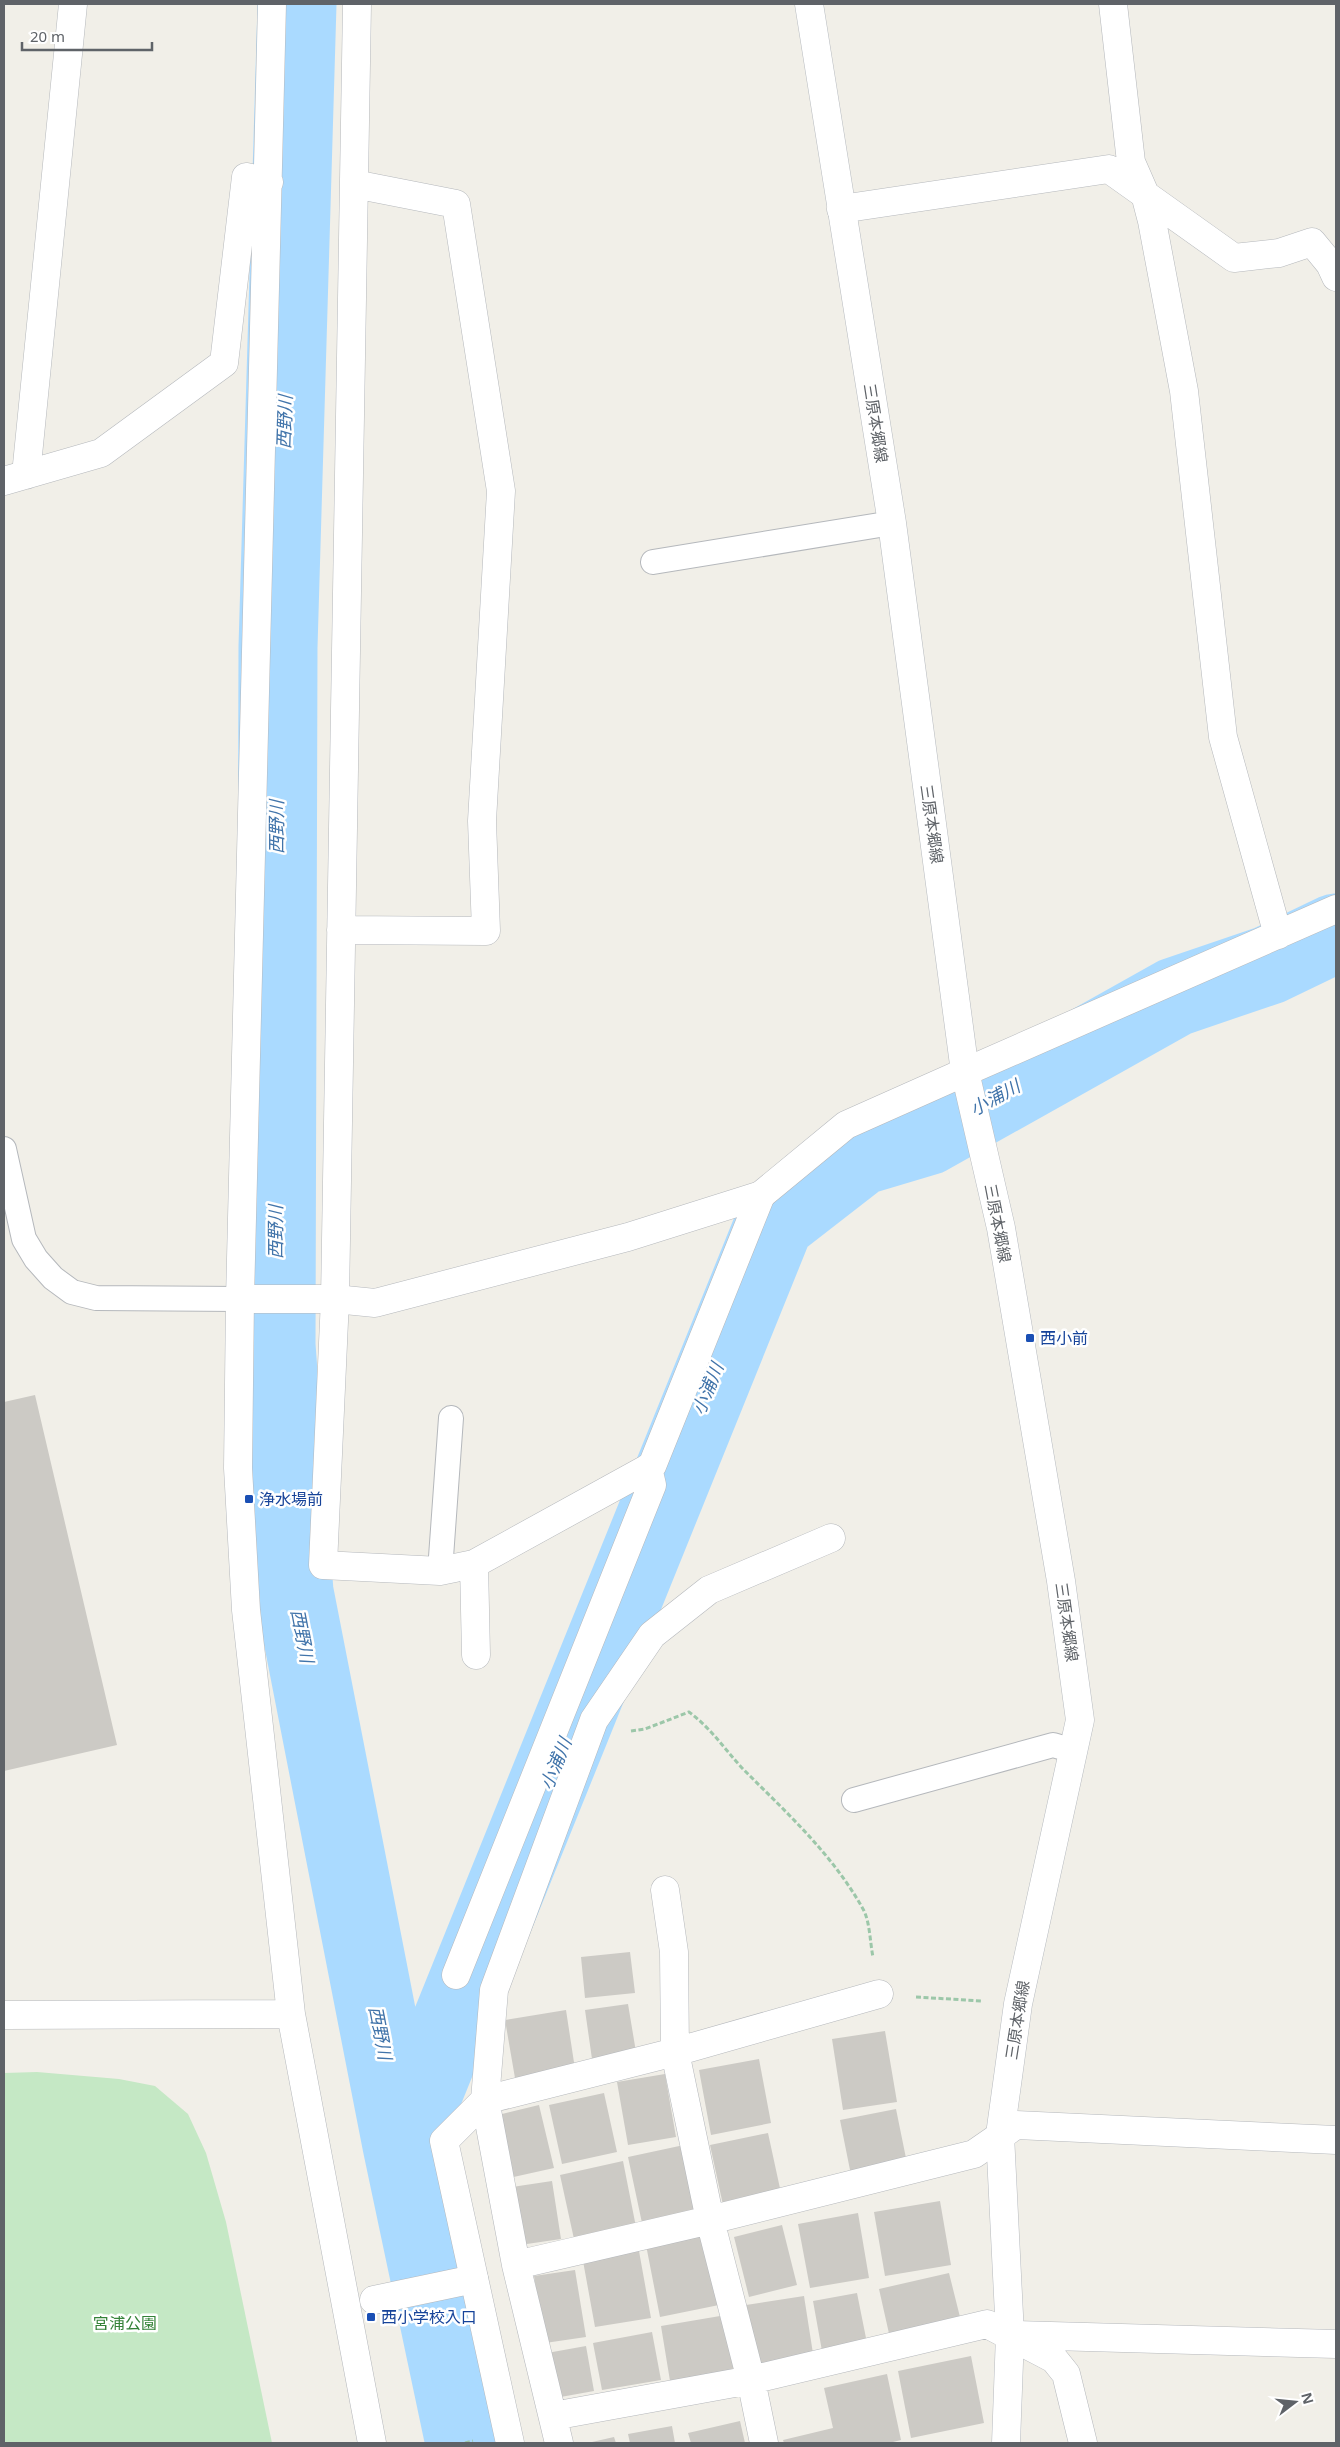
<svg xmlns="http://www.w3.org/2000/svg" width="1340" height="2447" font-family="'Noto Sans','Noto Sans JP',sans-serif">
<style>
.green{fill:#c5e8c5}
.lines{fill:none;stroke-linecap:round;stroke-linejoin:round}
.river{stroke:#aadaff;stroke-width:79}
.building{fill:#cccac5}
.service-casing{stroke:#b5b8bc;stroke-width:26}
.pedestrian-casing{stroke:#b5b8bc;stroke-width:29}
.minor-casing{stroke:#b5b8bc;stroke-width:29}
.tertiary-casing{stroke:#b5b8bc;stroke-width:29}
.secondary-casing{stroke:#b6babf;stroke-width:29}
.path{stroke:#9cc7a9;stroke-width:3;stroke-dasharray:5 2.5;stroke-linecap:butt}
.service{stroke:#fff;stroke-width:24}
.pedestrian{stroke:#fff;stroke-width:28}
.minor{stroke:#fff;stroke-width:28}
.tertiary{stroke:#fff;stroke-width:28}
.secondary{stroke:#fff;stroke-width:28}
.transit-dot{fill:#1a4fb4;stroke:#fff;stroke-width:2}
.labels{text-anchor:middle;stroke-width:5;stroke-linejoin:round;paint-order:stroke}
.street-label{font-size:16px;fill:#5f6368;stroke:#fff}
.transit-label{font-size:16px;fill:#164399;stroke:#fff;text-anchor:start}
.park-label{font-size:16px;fill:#348238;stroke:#fff}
.water-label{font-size:18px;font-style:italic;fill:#4174aa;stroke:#fff}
</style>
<rect width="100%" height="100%" fill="#f1efe8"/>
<!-- green -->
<path class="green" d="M37,2072l82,7 36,7 33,28 18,39 20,69 46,221h-268v-370z"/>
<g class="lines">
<!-- river -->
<path class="river" d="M297,4l-19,643 -2,698 18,247 108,553 63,298
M402,2145l373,-923 85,-66 67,-20 248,-139 94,-32 67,-32"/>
</g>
<!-- building -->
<path class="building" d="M35,1395l82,350 -113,26v-369z
M630,1952l5,41 -50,5 -4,-41z
M628,2004l8,48 -44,7 -7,-49z
M566,2010l9,59 -60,9 -10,-58z
M885,2031l12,71 -54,8 -11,-71z
M759,2059l12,64 -60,12 -12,-65z
M665,2074l11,63 -48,8 -11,-63z
M604,2093l13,59 -55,12 -13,-59z
M539,2105l15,63 -45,10 -15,-62z
M896,2109l11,54 -56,12 -11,-55z
M768,2133l13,60 -58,12 -13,-60z
M684,2145l14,67 -56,11 -14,-66z
M623,2161l13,66 -62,12 -14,-64z
M552,2181l9,58 -41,6 -8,-58z
M940,2201l11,64 -66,11 -11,-64z
M858,2213l11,65 -59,10 -12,-64z
M782,2225l15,60 -48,12 -15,-60z
M703,2233l16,72 -59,12 -14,-72z
M639,2251l12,67 -56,9 -12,-66z
M575,2270l11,67 -41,6 -11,-67z
M949,2273l12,48 -71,17 -11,-49z
M857,2293l10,50 -45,8 -9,-50z
M804,2296l10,64 -57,10 -11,-65z
M726,2315l9,55 -65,11 -9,-55z
M652,2332l9,48 -59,10 -9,-47z
M586,2346l8,45 -39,7 -8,-45z
M971,2356l13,67 -73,15 -13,-67z
M887,2374l14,66 -12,3h-105l-1,-3 50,-12 -9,-40z
M740,2421l5,22h-54l-3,-10z
M672,2426l3,17h-45l-2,-9z
M614,2437l2,6h-24v-1z"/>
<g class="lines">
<!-- service casing -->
<g class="service-casing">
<path id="service" d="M653,562l239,-39
M4,1149l20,90 12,20 17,19 19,14 24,6 144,1
M440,1571l11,-153
M854,1800l199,-55 21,6"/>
</g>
<!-- pedestrian casing -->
<g class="pedestrian-casing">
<path id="pedestrian" d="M374,2300l100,-21"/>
</g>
<!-- minor casing -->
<g class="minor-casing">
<path id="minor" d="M357,4l-22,1295 -12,266 117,6 34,-7 178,-98 109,-271
M1113,4l18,158 14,32 7,27 32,170 39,346 55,198
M841,209l268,-40 125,89 45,-5 33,-11 18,22 6,13
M26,475l47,-471
M4,481l97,-28 123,-90 22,-186 23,5
M341,930l145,1 -4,-110 19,-330 -45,-287 -102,-20
M965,1072l371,-163
M240,1299l32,-1295
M474,1564l2,91
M665,1890l9,62 1,100 35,168 41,160 13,63
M456,1975l196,-490 -4,-17
M516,2265l194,-45 264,-66 42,-29 320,15
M1015,2335l321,9
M553,2416l198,-36 236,-56 67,35 12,15 17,69
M510,2443l-66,-302 41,-41 190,-48 204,-58
M559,2443l-43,-178 -31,-165 9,-110 100,-270 58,-85 57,-45 122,-52"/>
</g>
<!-- tertiary casing -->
<g class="tertiary-casing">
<path id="tertiary" d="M4,2015l287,-1
M372,2443l-81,-429 -45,-404 -8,-142 2,-169h95l40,4 253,-66 133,-42 85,-70 119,-53"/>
</g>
<!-- secondary casing -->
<g class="secondary-casing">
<path id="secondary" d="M809,4l83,519 73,549 36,156 60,353 19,139 -62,284 -18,131 10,200 -4,108"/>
</g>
<!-- path -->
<path class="path" d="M631,1731l14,-2 44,-17c23,17 36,38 55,58 43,43 89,85 119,139 7,12 7,34 10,48
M916,1997l66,4
M465,2443l8,-2"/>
<!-- service -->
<use href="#service" class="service"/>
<!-- pedestrian -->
<use href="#pedestrian" class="pedestrian"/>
<!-- minor -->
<use href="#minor" class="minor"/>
<!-- tertiary -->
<use href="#tertiary" class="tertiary"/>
<!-- secondary -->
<use href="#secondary" class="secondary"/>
</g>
<!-- markers -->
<g class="transit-dot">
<rect x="1025" y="1333" width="10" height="10" rx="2.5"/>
<rect x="244" y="1494" width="10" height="10" rx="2.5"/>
<rect x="366" y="2312" width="10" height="10" rx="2.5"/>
</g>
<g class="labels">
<!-- street labels -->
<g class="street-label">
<text transform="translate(876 423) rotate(81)" y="6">三原本郷線</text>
<text transform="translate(932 824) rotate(82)" y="6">三原本郷線</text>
<text transform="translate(998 1223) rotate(79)" y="6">三原本郷線</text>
<text transform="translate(1067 1622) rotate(82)" y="6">三原本郷線</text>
<text transform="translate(1017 2020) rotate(-81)" y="6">三原本郷線</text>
</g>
<!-- transit labels -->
<g class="transit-label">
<text x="1040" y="1344">西小前</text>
<text x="259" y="1505">浄水場前</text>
<text x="381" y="2323">西小学校入口</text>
</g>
<!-- park labels -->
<g class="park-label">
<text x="125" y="2329">宮浦公園</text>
</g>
<!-- water labels -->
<g class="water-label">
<text transform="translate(285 422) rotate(-88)" y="6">西野川</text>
<text transform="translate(277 827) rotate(-90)" y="6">西野川</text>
<text transform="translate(995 1098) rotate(-29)" y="6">小浦川</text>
<text transform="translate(276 1232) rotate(-90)" y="6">西野川</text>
<text transform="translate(708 1389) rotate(-68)" y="6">小浦川</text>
<text transform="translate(302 1636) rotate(79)" y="6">西野川</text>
<text transform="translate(556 1764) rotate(-68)" y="6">小浦川</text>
<text transform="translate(380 2033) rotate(79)" y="6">西野川</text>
</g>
</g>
<!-- border -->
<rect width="1340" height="2447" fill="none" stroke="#5f6368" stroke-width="10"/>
<!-- north arrow -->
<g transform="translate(1295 2402) rotate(74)" stroke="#ffffff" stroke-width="4" paint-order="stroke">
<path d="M0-4L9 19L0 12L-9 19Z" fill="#5f6368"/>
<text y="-8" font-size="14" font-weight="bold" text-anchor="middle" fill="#5f6368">N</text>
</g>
<!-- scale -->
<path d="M22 42v8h130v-8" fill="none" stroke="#5f6368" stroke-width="2.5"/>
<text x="30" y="42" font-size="15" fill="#5f6368" stroke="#ffffff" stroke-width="4" paint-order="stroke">20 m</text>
</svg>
